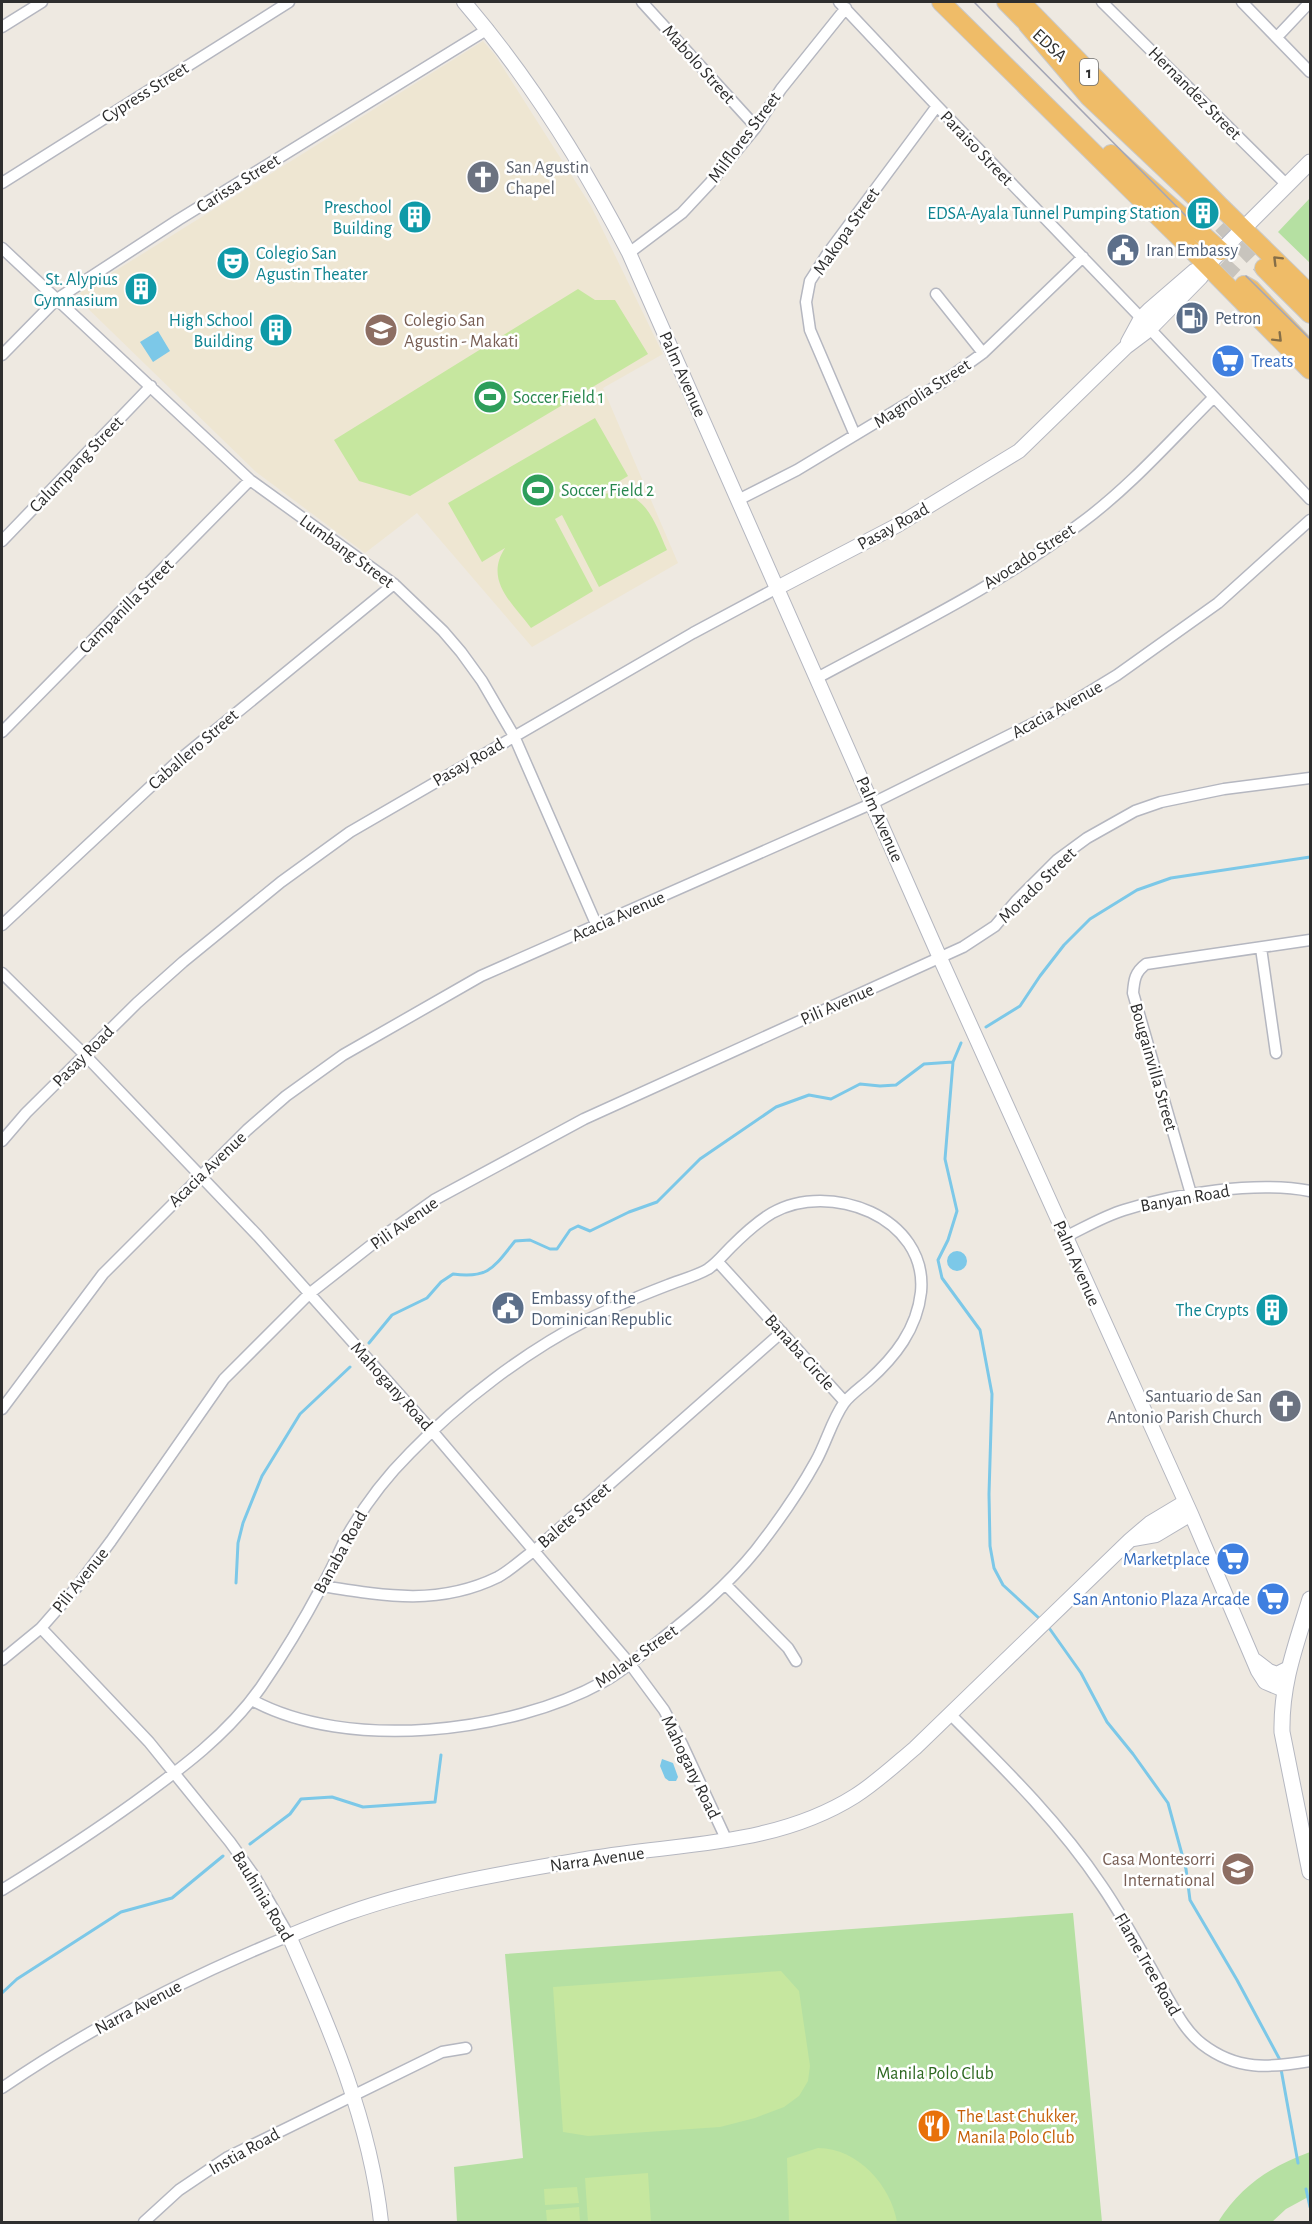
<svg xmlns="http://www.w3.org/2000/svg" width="1312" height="2224" font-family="'Alegreya Sans',sans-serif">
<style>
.education{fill:#eee6d2}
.green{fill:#b5e0a2}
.pitch{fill:#c6e79f}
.water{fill:#7cc8e8}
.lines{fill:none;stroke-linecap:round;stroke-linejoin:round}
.stream{stroke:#7cc8e8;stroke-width:3}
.trunk-tunnel{stroke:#c8c4bd;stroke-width:18;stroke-dasharray:18 9;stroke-linecap:butt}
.minor-casing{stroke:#b5b7c0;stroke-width:13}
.tertiary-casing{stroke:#b5b7c0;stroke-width:16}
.secondary-casing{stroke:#b5b7c0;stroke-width:17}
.trunk-casing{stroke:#c9c9c9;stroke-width:20}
.minor{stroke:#fff;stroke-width:10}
.tertiary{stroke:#fff;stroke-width:14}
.secondary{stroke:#fff;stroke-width:15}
.trunk{stroke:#efbc68;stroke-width:18}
.tram{stroke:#a4a6b6;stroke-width:1.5}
.oneway{stroke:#856e48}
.labels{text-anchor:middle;stroke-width:5;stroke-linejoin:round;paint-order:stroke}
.shield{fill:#fff;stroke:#6d6d6d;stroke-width:1.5}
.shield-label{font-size:16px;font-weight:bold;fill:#2e2e2e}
.street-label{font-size:18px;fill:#2e2e2e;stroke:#fff}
.worship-label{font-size:18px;fill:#5b616d;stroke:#fff;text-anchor:start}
.culture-label{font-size:18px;fill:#0d838f;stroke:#fff;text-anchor:end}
.service-label{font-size:18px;fill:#4e5e75;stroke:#fff;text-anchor:start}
.education-label{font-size:18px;fill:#785e54;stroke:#fff;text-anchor:start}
.shop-label{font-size:18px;fill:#366cbe;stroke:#fff;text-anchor:end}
.leisure-label{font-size:18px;fill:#27864d;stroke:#fff;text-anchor:start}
.park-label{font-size:18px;fill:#2d6820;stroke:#fff}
.food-label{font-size:18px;fill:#c56008;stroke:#fff;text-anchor:start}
</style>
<rect width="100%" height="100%" fill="#eee9e1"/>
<!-- education -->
<path class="education" d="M483,41l12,14 96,151 72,148 -60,34 75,175 -146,84 -115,-134 -52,40 -109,-81 -181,-176z"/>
<!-- green -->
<path class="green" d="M1310,198v65l-32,-31z
M1073,1913l29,309h-645l-3,-55 69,-9 -18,-204z
M1310,2152v44l-24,13 -14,13h-54c24,-37 52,-55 92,-70z"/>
<!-- pitch -->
<path class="pitch" d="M578,289l17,11h20l33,54 -238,142 -51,-15 -25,-41z
M595,418l33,58 -30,18c7,0 17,-2 24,-1 27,6 35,35 45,57l-68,37 -37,-72 -7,4 38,72 -62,37c-19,-25 -47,-48 -26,-80l-23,14 -34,-59z
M781,1971l18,20 11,75 -2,15 -9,15 -15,11 -29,11 -35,9 -132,9 -25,-4 -10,-145z
M818,2148c40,0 73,38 79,74h-108l-2,-64z
M648,2173l3,49h-63l-3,-44z
M577,2187l2,16 -34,2 -1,-16z
M579,2207l1,15h-33l-1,-12z"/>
<!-- water -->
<path class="water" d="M158,331l12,20 -17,11 -13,-20z
M947 1261a10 10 0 1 1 20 0a10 10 0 1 1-20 0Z
M662,1759l11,4 5,14 -2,4h-7l-4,-3 -5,-12z"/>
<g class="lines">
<!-- stream -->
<path class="stream" d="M986,1027l34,-21 20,-30 24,-31 26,-26 47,-29 34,-12 139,-21
M961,1043l-8,19 -8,97 12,52 -9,29 -10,20 4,18 38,52 12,64 -3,100 1,52 4,22 9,17 38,35
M369,1343l23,-28 35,-17 14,-16 12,-8c36,5 41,-7 62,-33l15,-1 20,9h7l13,-19 8,-4 12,5 39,-19 28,-10 43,-43 76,-52 33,-12 22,4 29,-15 20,2 16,-1 28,-21 29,-2
M236,1583l2,-40 5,-20 19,-47 38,-62 50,-47
M1047,1625l34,48 26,49 26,32 35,49 18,66 4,31 47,80 43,80
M250,1844l40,-30 11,-15 31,-2 31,10 72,-5 6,-47
M2,1993l15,-14 104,-67 51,-14 51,-42
M1281,2069l17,94
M1306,2189l4,18"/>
<!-- trunk-tunnel -->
<path class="trunk-tunnel" d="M1203,205l61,63
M1181,228l63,57"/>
<!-- minor casing -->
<g class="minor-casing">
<path id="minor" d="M642,2l114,125
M839,2l98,104 204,212
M1102,2l185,183
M1242,2l68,70
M2,27l40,-25
M1277,37l33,-35
M2,183l287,-181
M2,248l248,232 144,104 49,47 18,21 21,29 32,55 83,190
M629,253l53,-40 28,-30 46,-56 25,-38 65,-81
M936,294l47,59
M1150,329l160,170
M2,355l55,-56 121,-79 310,-191
M855,435l-45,-105 -4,-28 4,-21 18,-28 109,-147
M738,500l59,-30 146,-88 40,-29 100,-96
M2,541l149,-155
M817,678c89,-48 183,-93 264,-155 49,-36 90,-83 133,-126
M2,732l248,-252
M2,925l177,-165 215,-176
M1261,948l15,105
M2,973l82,81 174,182 175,196 197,232 34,46 18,34 45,97
M2,1141l24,-28 111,-110 46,-41 98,-80 69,-50 343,-199 84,-45
M1191,1194l-58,-201c1,-13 2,-21 13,-29l164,-24
M1065,1237c19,-9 39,-21 59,-27 53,-17 132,-29 186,-19
M718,1262l127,140
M2,1409l101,-135 144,-144 39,-34 57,-41 138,-79 392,-173 185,-92 59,-36 101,-72 92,-83
M726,1585l62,63 8,13
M323,1586c61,10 116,20 175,-9 13,-7 25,-19 37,-27l247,-218
M2,1660l39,-32 35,-40 35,-47 113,-162 85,-85 70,-55 55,-39 150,-81 379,-172 32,-21 22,-26 40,-40 30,-22 48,-27 26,-9 63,-13 86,-11
M951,1715c54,54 108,107 151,171 22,32 41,68 60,102 12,20 22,42 40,56 35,27 67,24 108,17
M2,1890c45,-28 90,-57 133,-88 47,-34 93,-68 126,-115 22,-32 43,-67 61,-101 9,-15 16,-32 24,-48 17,-31 39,-60 64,-85 50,-52 115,-101 179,-134 26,-13 53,-24 79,-34 13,-5 28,-9 40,-16 9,-6 15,-14 23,-22 12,-12 26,-25 41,-34 57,-33 156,4 149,79 -4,37 -26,65 -53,89 -8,7 -18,14 -24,22 -12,17 -18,40 -28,58 -17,31 -38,61 -60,89 -29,36 -64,65 -101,94 -17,13 -33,28 -52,38 -92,51 -256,70 -351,18
M2,2088c89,-61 186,-111 287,-152l-34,-59 -25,-35 -81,-100 -108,-114
M144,2222l35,-32 49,-33 214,-105 24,-4"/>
</g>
<!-- tertiary casing -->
<g class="tertiary-casing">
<path id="tertiary" d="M464,2c65,76 119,162 165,251l311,705 251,556 67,157 7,11 19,8
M1128,342l13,-24 9,-9 44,-38 13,-5
M777,588l119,-62 123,-75 107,-104 24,-18 51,-52 6,-11
M1133,1539l23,-4 35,-21
M1256,1661l13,10 8,3 12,-6
M381,2222c-11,-101 -51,-194 -92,-286 19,-8 39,-16 59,-23 79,-28 162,-41 244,-55 89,-15 184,-12 263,-62 22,-14 41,-32 60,-48l215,-208 20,-17 35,-21"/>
</g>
<!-- secondary casing -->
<g class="secondary-casing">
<path id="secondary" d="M1213,259l97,-97
M1310,1599c-14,46 -29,84 -28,133l28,140"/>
</g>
<!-- trunk casing -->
<g class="trunk-casing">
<path id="trunk" d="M941,2l243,240 126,128
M1006,2l20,20
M1021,2l199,204 90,88
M1027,24l62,73 108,102
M1111,154l110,97
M1264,268l46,46
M1244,285l7,4 59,62"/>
</g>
<!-- minor -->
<use href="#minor" class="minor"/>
<!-- tertiary -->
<use href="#tertiary" class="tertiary"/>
<!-- secondary -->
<use href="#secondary" class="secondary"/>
<!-- trunk -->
<use href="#trunk" class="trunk"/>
<!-- tram -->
<path class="tram" d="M974,2l212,214
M1246,276l64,63"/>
</g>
<!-- one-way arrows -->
<defs><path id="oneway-chevron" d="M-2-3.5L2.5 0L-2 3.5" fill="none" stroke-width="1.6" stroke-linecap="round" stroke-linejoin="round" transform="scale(1.5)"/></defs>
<g class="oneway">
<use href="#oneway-chevron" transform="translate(1277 260) rotate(-135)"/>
<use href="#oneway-chevron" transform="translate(1278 338) rotate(45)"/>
</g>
<!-- icons -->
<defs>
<g id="church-disc" transform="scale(1.725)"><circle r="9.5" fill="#6b7280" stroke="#fff"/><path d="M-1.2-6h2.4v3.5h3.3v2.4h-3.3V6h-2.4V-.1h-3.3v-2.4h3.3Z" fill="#fff"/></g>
<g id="building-disc" transform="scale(1.725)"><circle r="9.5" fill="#0f9aa8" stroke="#fff"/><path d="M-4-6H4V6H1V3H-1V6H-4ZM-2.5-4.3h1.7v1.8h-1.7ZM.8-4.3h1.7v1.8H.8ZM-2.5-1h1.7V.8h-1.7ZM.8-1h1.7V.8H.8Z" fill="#fff"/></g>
<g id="civic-disc" transform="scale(1.725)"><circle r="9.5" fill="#5c6f8a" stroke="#fff"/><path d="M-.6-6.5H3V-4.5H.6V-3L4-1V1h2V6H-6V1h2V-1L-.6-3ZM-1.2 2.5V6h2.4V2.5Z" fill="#fff"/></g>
<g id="theatre-disc" transform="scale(1.725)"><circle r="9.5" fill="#0f9aa8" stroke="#fff"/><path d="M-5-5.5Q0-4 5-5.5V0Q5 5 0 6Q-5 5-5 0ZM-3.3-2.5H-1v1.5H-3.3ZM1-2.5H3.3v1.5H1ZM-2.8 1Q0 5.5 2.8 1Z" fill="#fff"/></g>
<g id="fuel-disc" transform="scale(1.725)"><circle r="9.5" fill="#5c6f8a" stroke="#fff"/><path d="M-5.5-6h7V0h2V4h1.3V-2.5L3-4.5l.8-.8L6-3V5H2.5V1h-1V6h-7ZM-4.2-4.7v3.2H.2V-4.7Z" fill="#fff"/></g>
<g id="school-disc" transform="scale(1.725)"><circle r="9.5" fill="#8d6e63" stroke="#fff"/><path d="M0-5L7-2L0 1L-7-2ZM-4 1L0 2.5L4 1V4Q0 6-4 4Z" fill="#fff"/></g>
<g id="supermarket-disc" transform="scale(1.725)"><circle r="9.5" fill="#3f7fe0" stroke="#fff"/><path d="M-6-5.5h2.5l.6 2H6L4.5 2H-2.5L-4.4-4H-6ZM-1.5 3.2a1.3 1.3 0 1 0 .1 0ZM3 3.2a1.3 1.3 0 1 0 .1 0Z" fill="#fff"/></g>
<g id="stadium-disc" transform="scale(1.725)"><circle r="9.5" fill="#2e9e5b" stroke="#fff"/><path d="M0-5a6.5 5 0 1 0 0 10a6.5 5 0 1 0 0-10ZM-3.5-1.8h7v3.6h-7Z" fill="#fff"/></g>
<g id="restaurant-disc" transform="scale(1.725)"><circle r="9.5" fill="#e8710a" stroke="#fff"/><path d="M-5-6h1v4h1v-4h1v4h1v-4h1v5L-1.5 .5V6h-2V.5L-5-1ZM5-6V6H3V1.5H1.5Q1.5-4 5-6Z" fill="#fff"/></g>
</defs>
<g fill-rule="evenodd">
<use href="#church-disc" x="483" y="177"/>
<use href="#building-disc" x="1203" y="213"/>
<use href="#building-disc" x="415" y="217"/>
<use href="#civic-disc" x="1123" y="250"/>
<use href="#theatre-disc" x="233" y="263"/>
<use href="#building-disc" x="141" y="289"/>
<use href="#fuel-disc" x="1192" y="318"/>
<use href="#building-disc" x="276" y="330"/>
<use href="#school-disc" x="381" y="330"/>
<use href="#supermarket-disc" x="1228" y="361"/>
<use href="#stadium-disc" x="490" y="397"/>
<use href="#stadium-disc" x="538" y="490"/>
<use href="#civic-disc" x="508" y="1308"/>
<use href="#building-disc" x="1272" y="1310"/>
<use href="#church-disc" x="1285" y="1406"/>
<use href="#supermarket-disc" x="1233" y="1559"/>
<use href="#supermarket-disc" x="1273" y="1599"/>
<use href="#school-disc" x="1238" y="1869"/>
<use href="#restaurant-disc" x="934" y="2126"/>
</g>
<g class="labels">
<!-- shield labels -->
<rect class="shield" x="1080" y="59" width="18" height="26" rx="4.5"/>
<g class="shield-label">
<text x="1089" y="78">1</text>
</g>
<!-- street labels -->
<g class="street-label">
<text transform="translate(1050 45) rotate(43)" y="6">EDSA</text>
<text transform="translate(699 64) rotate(48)" y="6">Mabolo Street</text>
<text transform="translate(145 92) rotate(-32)" y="6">Cypress Street</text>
<text transform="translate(1195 93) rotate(45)" y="6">Hernandez Street</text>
<text transform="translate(744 137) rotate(-53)" y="6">Milflores Street</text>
<text transform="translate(977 148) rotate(46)" y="6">Paraiso Street</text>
<text transform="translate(238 183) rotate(-32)" y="6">Carissa Street</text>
<text transform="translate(846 231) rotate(-55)" y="6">Makopa Street</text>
<text transform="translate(683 374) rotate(66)" y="6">Palm Avenue</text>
<text transform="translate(922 393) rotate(-33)" y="6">Magnolia Street</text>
<text transform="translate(76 464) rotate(-46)" y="6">Calumpang Street</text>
<text transform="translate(893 526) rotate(-29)" y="6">Pasay Road</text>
<text transform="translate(347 551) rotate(36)" y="6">Lumbang Street</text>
<text transform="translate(1029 556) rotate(-33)" y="6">Avocado Street</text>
<text transform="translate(126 606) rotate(-45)" y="6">Campanilla Street</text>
<text transform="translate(1057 709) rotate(-29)" y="6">Acacia Avenue</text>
<text transform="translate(193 749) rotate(-41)" y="6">Caballero Street</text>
<text transform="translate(468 762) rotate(-30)" y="6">Pasay Road</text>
<text transform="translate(880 819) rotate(66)" y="6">Palm Avenue</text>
<text transform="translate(1037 885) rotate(-44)" y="6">Morado Street</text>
<text transform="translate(618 916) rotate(-24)" y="6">Acacia Avenue</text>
<text transform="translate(837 1004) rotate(-24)" y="6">Pili Avenue</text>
<text transform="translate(83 1056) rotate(-45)" y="6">Pasay Road</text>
<text transform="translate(1154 1067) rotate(74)" y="6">Bougainvilla Street</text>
<text transform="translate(207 1169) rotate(-44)" y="6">Acacia Avenue</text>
<text transform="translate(1185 1198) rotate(-10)" y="6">Banyan Road</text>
<text transform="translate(404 1223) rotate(-35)" y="6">Pili Avenue</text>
<text transform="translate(1077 1263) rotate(66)" y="6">Palm Avenue</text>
<text transform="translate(800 1352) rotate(48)" y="6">Banaba Circle</text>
<text transform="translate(392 1386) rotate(48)" y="6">Mahogany Road</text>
<text transform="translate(574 1515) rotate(-41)" y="6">Balete Street</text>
<text transform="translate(340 1552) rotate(-61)" y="6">Banaba Road</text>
<text transform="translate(80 1580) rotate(-51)" y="6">Pili Avenue</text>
<text transform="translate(636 1656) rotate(-35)" y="6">Molave Street</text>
<text transform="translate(691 1767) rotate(64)" y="6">Mahogany Road</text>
<text transform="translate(597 1859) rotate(-8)" y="6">Narra Avenue</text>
<text transform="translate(263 1896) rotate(59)" y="6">Bauhinia Road</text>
<text transform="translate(1148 1964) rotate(60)" y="6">Flame Tree Road</text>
<text transform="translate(138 2007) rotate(-28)" y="6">Narra Avenue</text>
<text transform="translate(244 2151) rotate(-29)" y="6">Instia Road</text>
</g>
<!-- worship labels -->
<g class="worship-label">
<text x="506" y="173">San Agustin<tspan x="506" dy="21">Chapel</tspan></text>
<text x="1262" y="1402" text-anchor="end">Santuario de San<tspan x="1262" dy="21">Antonio Parish Church</tspan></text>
</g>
<!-- culture labels -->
<g class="culture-label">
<text x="392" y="213">Preschool<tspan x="392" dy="21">Building</tspan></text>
<text x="1180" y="219">EDSA-Ayala Tunnel Pumping Station</text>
<text x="256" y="259" text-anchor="start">Colegio San<tspan x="256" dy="21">Agustin Theater</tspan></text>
<text x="118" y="285">St. Alypius<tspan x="118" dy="21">Gymnasium</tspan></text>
<text x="253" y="326">High School<tspan x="253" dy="21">Building</tspan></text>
<text x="1249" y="1316">The Crypts</text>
</g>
<!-- service labels -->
<g class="service-label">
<text x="1146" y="256">Iran Embassy</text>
<text x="1215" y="324">Petron</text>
<text x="531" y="1304">Embassy of the<tspan x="531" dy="21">Dominican Republic</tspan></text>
</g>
<!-- education labels -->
<g class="education-label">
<text x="404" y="326">Colegio San<tspan x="404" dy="21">Agustin - Makati</tspan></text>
<text x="1215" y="1865" text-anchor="end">Casa Montesorri<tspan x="1215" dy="21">International</tspan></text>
</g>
<!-- shop labels -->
<g class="shop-label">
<text x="1251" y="367" text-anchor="start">Treats</text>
<text x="1210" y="1565">Marketplace</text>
<text x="1250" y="1605">San Antonio Plaza Arcade</text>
</g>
<!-- leisure labels -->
<g class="leisure-label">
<text x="513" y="403">Soccer Field 1</text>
<text x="561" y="496">Soccer Field 2</text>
</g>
<!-- park labels -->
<g class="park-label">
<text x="935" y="2079">Manila Polo Club</text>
</g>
<!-- food labels -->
<g class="food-label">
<text x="957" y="2122">The Last Chukker,<tspan x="957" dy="21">Manila Polo Club</tspan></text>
</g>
</g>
<!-- border -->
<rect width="1312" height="2224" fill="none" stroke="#2e2e2e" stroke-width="6"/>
</svg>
